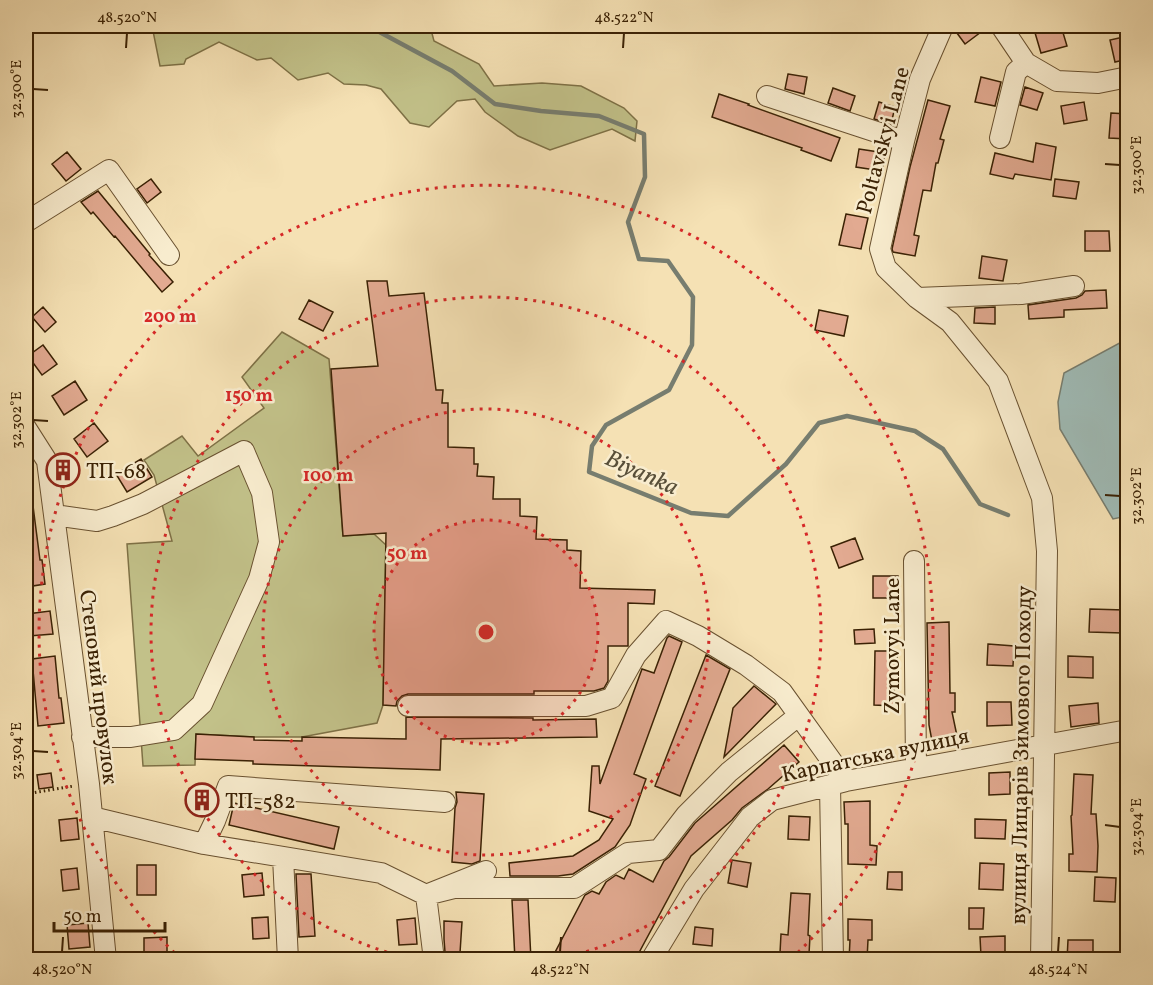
<svg xmlns="http://www.w3.org/2000/svg" width="1153" height="985" font-family="Vollkorn,serif">
<style>
.green{fill:#c2c189;stroke:#7e7146;stroke-width:1.5}
.water{fill:#9fbbb6;stroke:#777d6f;stroke-width:1.5}
.lines{fill:none;stroke-linecap:round;stroke-linejoin:round}
.stream{stroke:#777d6f;stroke-width:4.5}
.building{fill:#e2aa91;stroke:#3a2104;stroke-width:1.5}
.minor-casing{stroke:#695130;stroke-width:22}
.path{stroke:#3a2104;stroke-width:3;stroke-dasharray:1.5 3;stroke-linecap:butt}
.minor{stroke:#f8ecce;stroke-width:20}
.ticks{fill:none;stroke:#3a2104;stroke-width:2}
.ring{fill:none;stroke:#d62828;stroke-width:3;stroke-dasharray:3 6}
.labels{text-anchor:middle;stroke-width:5;stroke-linejoin:round;paint-order:stroke}
.street-label{font-size:22px;fill:#3a2104;stroke:#f8ecce}
.poi-label{font-size:22px;fill:#3a2104;stroke:#f8ecce;text-anchor:start}
.water-label{font-size:24px;font-style:italic;fill:#584f39;stroke:#f8ecce}
.centre{fill:#d62828;stroke:#f8ecce;stroke-width:3}
.ring-label{font-size:18px;text-anchor:middle;font-weight:bold;fill:#d62828;stroke:#f8ecce;stroke-width:5;stroke-linejoin:round;paint-order:stroke}
.neatline{fill:none;stroke:#3a2104;stroke-width:2}
.ticks-label{font-size:15px;text-anchor:middle;fill:#3a2104}
</style>
<rect width="100%" height="100%" fill="#f5e1b4"/>
<filter id="stains"><feTurbulence type="fractalNoise" baseFrequency=".00333" numOctaves="4"/><feColorMatrix values="0 0 0 0 .2 0 0 0 0 .09 0 0 0 0 .02 0 0 0 .5 -.17"/></filter>
<radialGradient id="worn" r=".72"><stop offset=".6" stop-color="#630" stop-opacity="0"/><stop offset="1" stop-color="#630" stop-opacity=".3"/></radialGradient>
<!-- green -->
<path class="green" d="M152,26h278l4,15 45,23 15,22 48,-3 39,3 43,22 13,13 -2,20 -23,-12 -62,21 -32,-14 -33,-24 -10,-13 -18,2 -28,26 -19,-4 -29,-34 -15,-4 -22,-1 -16,-11 -30,7 -27,-22 -14,2 -38,-18 -33,17 -2,5 -24,2z
M282,332l47,27 14,177 31,-2 12,11 -3,160 -6,18 -75,14h-48l-58,-3 -1,31 -52,1 -16,-222 45,-3 -18,-66 -10,-15 38,-24 16,20 66,-48 -22,-31z"/>
<!-- water -->
<path class="water" d="M1127,339v177l-14,3 -53,-90 -2,-27 6,-29z"/>
<g class="lines">
<!-- stream -->
<path class="stream" d="M287,26l85,2 80,43 43,33 46,7 58,5 45,18 1,43 -17,45 11,37 29,2 25,36 -1,48 -23,45 -63,35 -14,21 -3,26 102,41 37,3 58,-52 33,-41 28,-7 68,15 28,18 37,55 28,11"/>
</g>
<!-- building -->
<path class="building" d="M955,26h34l-24,18 -11,-15z
M1033,26h28l6,20 -26,7z
M1128,36v23l-13,3 -5,-22z
M788,74l19,3 -3,17 -19,-5z
M981,77l20,5 -6,24 -20,-4z
M1025,87l18,6 -6,17 -17,-5z
M833,88l22,8 -5,15 -22,-8z
M719,94l30,10 -1,1 92,33 -9,23 -30,-11 1,-2 -90,-31z
M928,100l22,6 -10,33 4,1 -6,23h-2l-5,28 -8,-1 -9,45 5,1 -4,20 -22,-4 -1,-3 18,-82z
M879,102l16,5 -4,17 -17,-5z
M1084,102l3,18 -23,4 -3,-18z
M1111,113l17,1v25l-19,-1z
M1036,143l20,4 -5,33 -36,-6 -2,5 -23,-5 5,-21 38,9z
M859,149l26,4 -3,18 -26,-4z
M67,152l14,17 -15,12 -14,-17z
M151,179l10,13 -14,11 -10,-14z
M1055,179l24,3 -3,17 -23,-3z
M98,191l52,63 -1,1 24,27 -11,10 -47,-56 -1,1 -21,-25 -2,2 -10,-12z
M846,214l22,4 -7,31 -22,-4z
M1085,231h24l1,20h-25z
M982,256l25,4 -4,21 -24,-3z
M367,281h20l2,15 35,-3 12,97h7l-1,13h6v44l26,1v16h4l-1,12 17,1 -1,22h27v17l17,1 -1,22 31,1v10l14,1 -1,37 75,2 -1,14 -26,-1v43h-20v35l-4,7 -10,3h-60v3h-126l-6,2 -5,5 -1,5 -13,-1 3,-172 -43,3 -12,-167 47,-3z
M1106,290l1,18 -43,2v7l-35,2 -1,-14 48,-7 6,-3 3,-4z
M309,300l24,12 -10,19 -24,-12z
M43,307l13,15 -11,10 -13,-15z
M995,307v17l-21,-1 1,-15z
M819,310l29,6 -4,20 -29,-6z
M43,345l14,19 -15,11 -14,-19z
M75,381l12,19 -23,15 -12,-19z
M94,423l14,18 -21,16 -13,-18z
M141,459l11,18 -25,15 -11,-18z
M33,506l7,54h2l3,24 -19,3v-80z
M855,538l8,21 -24,9 -8,-21z
M873,576h25v22h-25z
M1090,609l34,1 -1,23 -34,-1z
M50,611l3,23 -24,2 -2,-22z
M949,622l1,71h5v19h-3l5,24 -25,5 -3,-16 -2,-102z
M874,629l1,14 -20,1 -1,-14z
M669,636l13,6 -48,132 12,5 -16,46 -15,22 -42,27 -15,2h-48l-1,-13 64,-7 26,-16 14,-21 -24,-8 3,-45h7l1,18 42,-115 12,4 13,-35z
M988,644l26,2 -1,20 -26,-1z
M875,651h22v22h-3v33l-20,-1z
M706,655l24,14 -50,127 -25,-10z
M55,656l4,42h2l3,25 -26,3 -6,-67z
M1068,656l25,1v21l-25,-1z
M754,686l22,18 -52,53 9,-49z
M987,702h24l1,23 -25,1z
M1098,703l1,20 -28,4 -2,-21z
M406,717l127,1v2l63,-1 1,18 -156,2 -1,31 -187,-6v-3l-58,-2 1,-25 58,3v3l48,1v-4l104,2z
M784,745l15,17 -31,27 -26,19 -10,12 -41,36 -56,104h-84l34,-65 7,-4 7,3 7,-12 10,-7 8,4 5,-10 24,13 11,-21 5,-4 26,-34z
M1010,772v22l-21,1v-22z
M51,773l2,14 -14,2 -2,-14z
M1074,774l19,1 -2,39h5l2,32 -1,26 -28,-1v-17h4l-2,-38 1,-1z
M456,792l28,2 -4,67 -8,3 -20,-2 3,-54 2,-6z
M870,801v44l7,1 -1,19 -28,-1v-40h-3l-1,-22z
M234,803l105,24 -5,22 -105,-24z
M789,816l21,1 -1,23 -21,-1z
M77,818l2,21 -18,2 -2,-21z
M975,819l31,1 -1,19 -30,-1z
M732,860l19,3 -4,24 -19,-4z
M980,863l24,1 -1,26 -24,-1z
M137,865h19v30h-19z
M77,868l2,21 -16,2 -2,-21z
M888,872h14v18l-15,-1z
M262,873l2,22 -20,2 -2,-22z
M296,874h15l4,62 -16,1z
M1095,877l21,1 -1,24 -21,-1z
M791,893l19,1 -2,41 2,1 -1,18 -29,-1 1,-19 7,1z
M512,900h16l3,60h-16z
M969,908h15l-1,21h-14z
M268,917l1,21 -16,1 -1,-21z
M415,918l2,26 -18,1 -2,-25z
M848,919l24,1v20h-4l-1,20h-18l1,-20h-2z
M444,921l18,1 -2,31 -15,-1 -1,-13z
M88,923l2,24 -21,2 -2,-24z
M695,927l18,2 -1,17 -19,-2z
M1005,936v19l-24,1 -1,-19z
M167,937v22h-23v-21z
M1068,940h25v20h-26z"/>
<g class="lines">
<!-- minor casing -->
<g class="minor-casing">
<path id="minor" d="M943,26l-23,53 -16,62 -24,108 6,19 31,30 33,24 48,59 44,117 5,53 -6,409
M1001,26l25,37 31,18 41,2 30,-6
M767,96l137,45
M1000,138l16,-66 10,-9
M26,222l83,-52 60,85
M917,298l104,-4 53,-8
M26,428l21,33 42,323 17,176
M54,515l43,6 16,-5 30,-12 101,-53 18,42 7,49 -10,37 -57,125 -28,26 -43,7h-49
M914,561l2,206
M408,706h178l26,-8 24,-43 30,-34 32,15 48,29 36,27 64,89
M830,785l3,175
M92,817l112,27 177,29 45,22 28,-7h120l54,-35 31,-3 27,-35 43,-43 69,-56
M204,844l11,-23 13,-35 217,16
M283,857l5,103
M434,960l-8,-65 60,-24
M651,960l43,-71 56,-72 22,-17 74,-19 282,-51"/>
</g>
<!-- path -->
<path class="path" d="M26,794l48,-8"/>
<!-- minor -->
<use href="#minor" class="minor"/>
</g>
<!-- ticks -->
<path class="ticks" d="M126,48l1,-15M623,48l1,-15M33,89l15,1M1105,164l15,1M33,420l15,1M1105,495l15,1M33,751l15,1M1105,825l15,2M62,952l1,-15M560,952l1,-15M1058,952l1,-15"/>
<!-- distance rings -->
<circle cx="486" cy="632" r="112" fill="#d62828" fill-opacity=".12"/>
<g class="ring">
<circle cx="486" cy="632" r="112"/>
<circle cx="486" cy="632" r="223"/>
<path d="M413 959A335 335 0 1 1 559 959"/>
<path d="M181 959A447 447 0 1 1 791 959"/>
</g>
<!-- icons -->
<defs>
<g id="building-ring" transform="scale(1.725)"><circle r="9.5" fill="#f8ecce" stroke="#8f2418" stroke-width="1.5"/><path d="M-4-6H4V6H1V3H-1V6H-4ZM-2.5-4.3h1.7v1.8h-1.7ZM.8-4.3h1.7v1.8H.8ZM-2.5-1h1.7V.8h-1.7ZM.8-1h1.7V.8H.8Z" fill="#8f2418"/></g>
</defs>
<g fill-rule="evenodd">
<use href="#building-ring" x="63" y="470"/>
<use href="#building-ring" x="202" y="800"/>
</g>
<g class="labels">
<!-- street labels -->
<g class="street-label">
<text transform="translate(882 140) rotate(-75)" y="8">Poltavskyi Lane</text>
<text transform="translate(891 646) rotate(-90)" y="8">Zymovyi Lane</text>
<text transform="translate(100 687) rotate(83)" y="8">Степовий провулок</text>
<text transform="translate(875 754) rotate(-12)" y="8">Карпатська вулиця</text>
<text transform="translate(1020 755) rotate(-89)" y="8">вулиця Лицарів Зимового Походу</text>
</g>
<!-- poi labels -->
<g class="poi-label">
<text x="86" y="478">ТП-68</text>
<text x="225" y="808">ТП-582</text>
</g>
<!-- water labels -->
<g class="water-label">
<text transform="translate(642 472) rotate(24)" y="8">Biyanka</text>
</g>
</g>
<circle cx="486" cy="632" r="9" class="centre"/>
<g class="ring-label">
<text x="170" y="322">200 m</text>
<text x="249" y="401">150 m</text>
<text x="328" y="481">100 m</text>
<text x="407" y="559">50 m</text>
</g>
<!-- margin -->
<rect width="1153" height="985" fill="none" stroke="#f5e1b4" stroke-width="66"/>
<!-- scale -->
<path d="M54 922v9h111v-9" fill="none" stroke="#3a2104" stroke-width="3"/>
<text x="63" y="922" font-size="18" fill="#3a2104" stroke="#f8ecce" stroke-width="4.5" paint-order="stroke">50 m</text>
<rect x="33" y="33" width="1087" height="919" class="neatline"/>
<g class="ticks-label">
<text x="127" y="22">48.520°N</text>
<text x="624" y="22">48.522°N</text>
<text transform="translate(16 89) rotate(-90)" y="5">32.300°E</text>
<text transform="translate(1136 165) rotate(-90)" y="5">32.300°E</text>
<text transform="translate(16 420) rotate(-90)" y="5">32.302°E</text>
<text transform="translate(1136 496) rotate(-90)" y="5">32.302°E</text>
<text transform="translate(16 751) rotate(-90)" y="5">32.304°E</text>
<text transform="translate(1136 827) rotate(-90)" y="5">32.304°E</text>
<text x="62" y="974">48.520°N</text>
<text x="560" y="974">48.522°N</text>
<text x="1058" y="974">48.524°N</text>
</g>
<rect width="100%" height="100%" filter="url(#stains)"/>
<rect width="100%" height="100%" fill="url(#worn)"/>
</svg>
